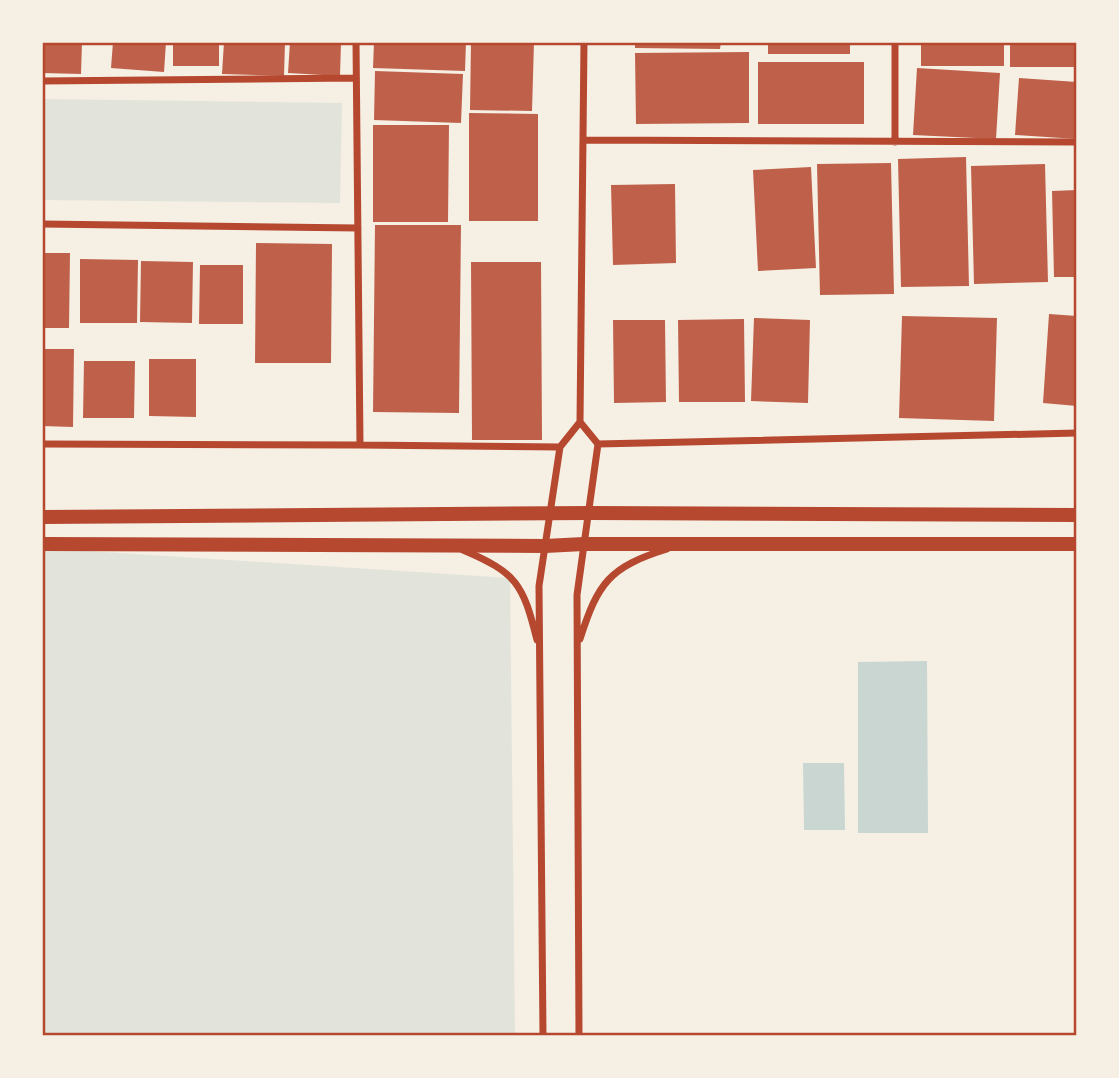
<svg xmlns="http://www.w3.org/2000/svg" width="1119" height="1078" font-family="'Varela Round',sans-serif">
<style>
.green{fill:#e2e4dc}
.water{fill:#c9d6d2}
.building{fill:#bf614a}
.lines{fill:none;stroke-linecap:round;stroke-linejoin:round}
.minor{stroke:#b5482f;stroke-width:7}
.secondary{stroke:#b5482f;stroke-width:14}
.neatline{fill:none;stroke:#b5482f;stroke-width:2.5}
</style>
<rect width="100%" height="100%" fill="#f6efe4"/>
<!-- green -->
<path class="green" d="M42,99l300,4 -2,100 -298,-3z
M42,548l468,30 5,458h-473z"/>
<!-- water -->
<path class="water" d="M927,661l1,172h-70v-171z
M803,763h41l1,67h-41z"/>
<!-- building -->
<path class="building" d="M42,42h40l-1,32 -39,-1z
M113,42h53l-2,30 -53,-4z
M173,42h46v24h-46z
M224,42h61l-1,34 -62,-2z
M290,42h51l-1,34 -52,-3z
M374,42h92l-1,29 -92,-3z
M471,42h63l-2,69 -62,-1z
M635,42h86l-1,7 -85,-1z
M768,42h82v12h-82z
M921,42h83v24h-83z
M1010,42h67v25h-67z
M749,52v71l-113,1 -1,-71z
M758,62h106v62h-106z
M917,68l83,5 -4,66 -83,-4z
M375,71l88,3 -2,49 -87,-3z
M1019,78l58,4v57l-62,-4z
M469,113l69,1v107h-69z
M373,125h76l-1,97h-75z
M966,157l3,129 -68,1 -3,-128z
M891,163l3,131 -74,1 -3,-131z
M1045,164l3,118 -74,2 -3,-118z
M811,167l5,101 -58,3 -5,-101z
M675,184l1,79 -63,2 -2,-80z
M1077,190v87h-23l-2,-86z
M375,225h86l-2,188 -86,-1z
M256,243l76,1 -1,119h-76z
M42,253h28l-1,75h-27z
M80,259l58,1 -1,63h-57z
M141,261l52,1 -1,61 -52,-1z
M471,262h70l1,178h-70z
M200,265h43v59h-44z
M1049,314l28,2v90l-34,-3z
M902,316l95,2 -3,103 -95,-3z
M754,318l56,2 -2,83 -57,-2z
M744,319l1,83h-66l-1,-82z
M613,320h52l1,82 -52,1z
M42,349h32l-1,78 -31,-1z
M149,359h47v58l-47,-1z
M84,361h51l-1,57h-51z"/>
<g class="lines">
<!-- minor -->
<path class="minor" d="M895,42v100
M42,81l314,-3
M584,140l493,2
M42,224l316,4
M42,444l318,1 -4,-403
M598,444l479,-11
M360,445l200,2
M463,550c54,23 60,34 74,90
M580,639c18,-56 29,-72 87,-90
M543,1036l-4,-450 21,-139 20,-25 4,-380
M579,1036l-2,-441 21,-151 -18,-22"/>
<!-- secondary -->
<path class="secondary" d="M42,517l547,-4 488,2
M42,544l503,2 39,-2h493"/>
</g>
<!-- border -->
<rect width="1119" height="1078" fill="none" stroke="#f6efe4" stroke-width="88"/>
<rect x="44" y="44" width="1031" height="990" class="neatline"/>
</svg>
